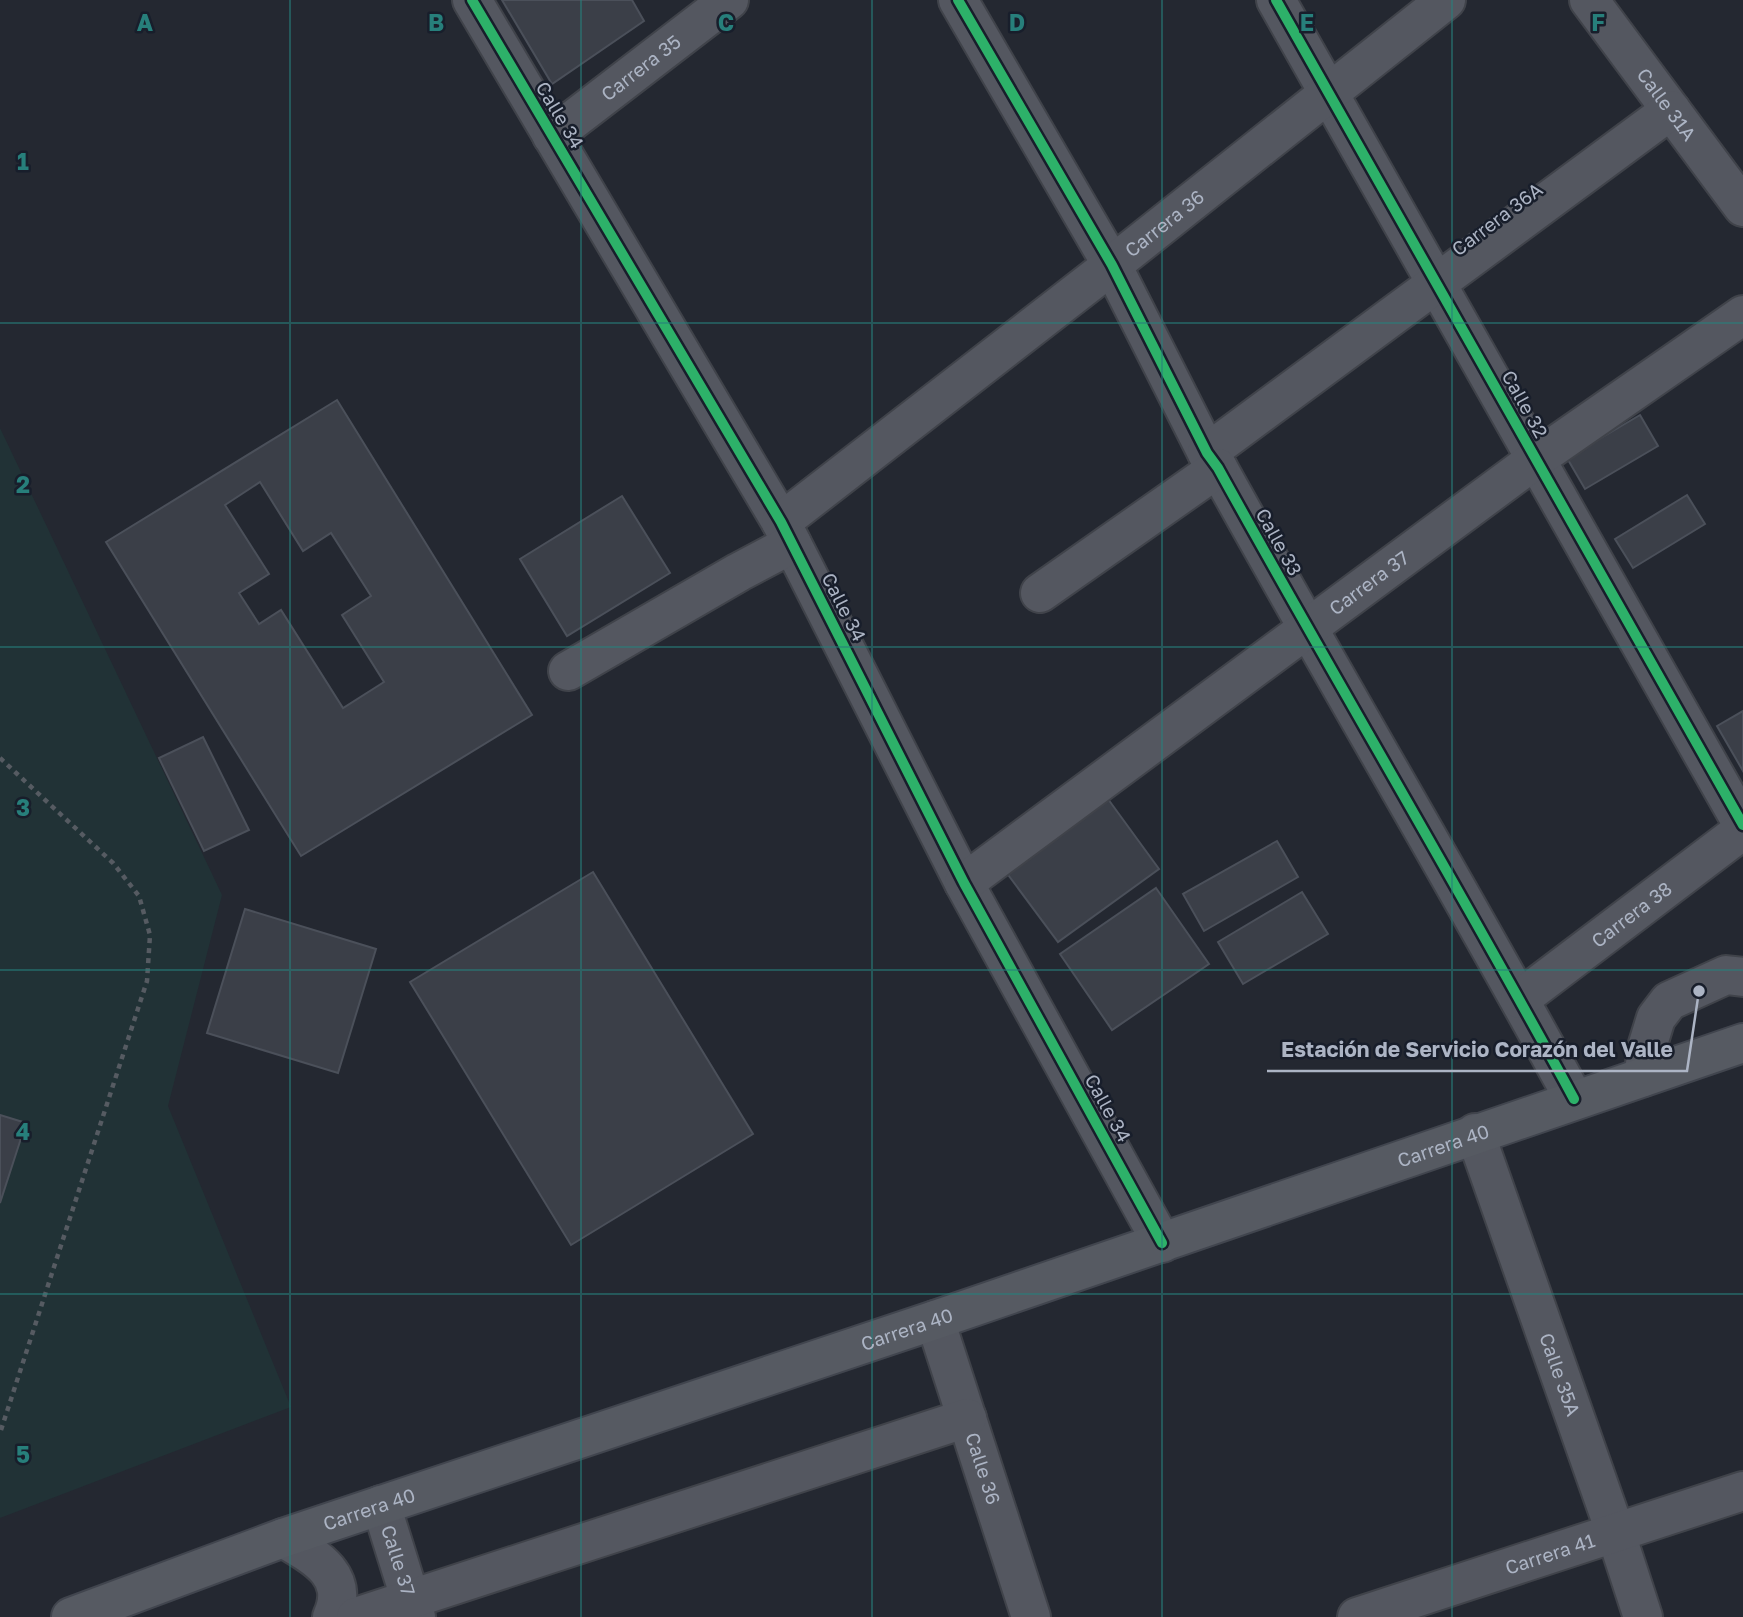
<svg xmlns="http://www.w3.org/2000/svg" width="1743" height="1617" font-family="'Golos Text',sans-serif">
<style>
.green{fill:#213236}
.building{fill:#3b3f48;stroke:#4b505a;stroke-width:2;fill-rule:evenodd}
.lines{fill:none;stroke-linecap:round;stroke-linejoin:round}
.minor-casing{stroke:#40434a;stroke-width:42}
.major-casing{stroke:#41454e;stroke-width:42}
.path{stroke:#565b62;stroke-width:4.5;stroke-dasharray:5 5;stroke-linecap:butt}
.minor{stroke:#545760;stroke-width:38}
.major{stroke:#565a62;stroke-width:38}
.cycleway-casing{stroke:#181e2b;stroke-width:15}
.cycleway{stroke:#2db169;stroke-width:10}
.grid{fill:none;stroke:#277f7b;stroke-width:2;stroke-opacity:0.55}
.labels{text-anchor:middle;stroke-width:5;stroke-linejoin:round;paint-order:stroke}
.street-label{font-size:19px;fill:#acb4c4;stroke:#181e2b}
.grid-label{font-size:23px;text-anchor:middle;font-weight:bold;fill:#277f7b;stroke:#181e2b;stroke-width:5;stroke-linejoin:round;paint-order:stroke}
.leader{fill:none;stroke:#acb4c4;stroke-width:2.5}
.callout-dot{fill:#acb4c4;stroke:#181e2b;stroke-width:2.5}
.callout-label{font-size:21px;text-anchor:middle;font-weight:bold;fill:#acb4c4;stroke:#181e2b;stroke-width:5;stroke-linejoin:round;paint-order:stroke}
</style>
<rect width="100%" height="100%" fill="#242831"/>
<!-- green -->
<path class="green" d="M0,428l222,467 -54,211 123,301 -291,111z"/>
<!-- building -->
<path class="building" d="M502,0h130l12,21 -92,63z
M337,400l195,315 -231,141 -195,-314zM260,482l43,69 28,-18 40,63 -29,19 42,67 -41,26 -62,-98 -22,14 -20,-31 30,-19 -44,-69z
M1640,415l18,31 -73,43 -18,-31z
M1687,495l18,29 -72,44 -18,-29z
M622,496l48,77 -103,63 -47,-77z
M1743,711v60l-26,-45z
M203,737l46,93 -45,21 -45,-93z
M1108,799l51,70 -101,73 -52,-70z
M1277,841l21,36 -94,54 -21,-37z
M593,872l160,262 -182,111 -161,-263z
M1156,888l53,76 -97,66 -52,-76z
M1302,892l26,42 -85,50 -25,-42z
M245,909l131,40 -38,124 -131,-40z
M0,1115l26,8 -26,80z"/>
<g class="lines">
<!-- minor casing -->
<g class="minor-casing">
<g id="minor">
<path d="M472,0l309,522 183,361 198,360"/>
<path d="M958,0l154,265 95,188 11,15c117,212 241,419 356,631"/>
<path d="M1276,0l467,825"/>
<path id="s1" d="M1589,0l154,207"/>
<path id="s2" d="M552,136l177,-136"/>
<path d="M1207,453l464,-343"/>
<path id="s3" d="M781,522l331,-257 334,-265"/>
<path d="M1040,593l178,-125"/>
<path d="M568,671l171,-99 53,-28"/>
<path id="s4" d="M964,883l572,-424 207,-144"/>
<path id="s5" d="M1520,999l223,-169"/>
<path d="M1643,1077l5,-33 8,-26 13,-17 57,-26 17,2"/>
<path id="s6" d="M1475,1133l141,401 27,83"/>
<path id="s7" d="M935,1320l96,297"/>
<path id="s8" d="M381,1505l35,112"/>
<path d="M283,1538c31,18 68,37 49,79"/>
<path d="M356,1617l611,-199"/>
<path id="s9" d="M1357,1617l386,-126"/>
</g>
</g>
<!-- major casing -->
<g class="major-casing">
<g id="major">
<path id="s10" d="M71,1617l212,-79 652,-218 808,-277"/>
</g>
</g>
<!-- path -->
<path class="path" d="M0,758l113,105 26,33 11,39 -3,46 -147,452"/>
<!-- minor -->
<use href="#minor" class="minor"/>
<!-- major -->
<use href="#major" class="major"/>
<!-- cycleway casing -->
<g class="cycleway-casing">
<path id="cycleway" d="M472,0l309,522 183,361 198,360
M958,0l154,265 95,188 11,15c117,212 241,419 356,631
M1276,0l467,825"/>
</g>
<!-- cycleway -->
<use href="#cycleway" class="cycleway"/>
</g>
<!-- grid -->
<path class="grid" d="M290,0v1617M581,0v1617M872,0v1617M1162,0v1617M1452,0v1617M0,323h1743M0,647h1743M0,970h1743M0,1294h1743"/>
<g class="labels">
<!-- street labels -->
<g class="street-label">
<text dy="7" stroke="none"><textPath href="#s2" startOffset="112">Carrera 35</textPath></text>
<text dy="7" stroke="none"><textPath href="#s1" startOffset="130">Calle 31A</textPath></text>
<text transform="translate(560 115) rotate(59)" y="7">Calle 34</text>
<text transform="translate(1497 219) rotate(-37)" y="7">Carrera 36A</text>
<text dy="7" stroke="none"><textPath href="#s3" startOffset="486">Carrera 36</textPath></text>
<text transform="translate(1525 404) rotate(61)" y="7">Calle 32</text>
<text transform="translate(1279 542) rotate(61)" y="7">Calle 33</text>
<text dy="7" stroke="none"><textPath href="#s4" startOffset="504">Carrera 37</textPath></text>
<text transform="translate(844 607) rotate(63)" y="7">Calle 34</text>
<text dy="7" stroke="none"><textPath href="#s5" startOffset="140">Carrera 38</textPath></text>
<text transform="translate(1108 1108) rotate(61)" y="7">Calle 34</text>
<text dy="7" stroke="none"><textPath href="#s10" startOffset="1451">Carrera 40</textPath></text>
<text dy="7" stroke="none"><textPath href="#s10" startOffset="884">Carrera 40</textPath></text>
<text dy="7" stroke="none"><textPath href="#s6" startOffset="256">Calle 35A</textPath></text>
<text dy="7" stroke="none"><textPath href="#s7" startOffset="156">Calle 36</textPath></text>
<text dy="7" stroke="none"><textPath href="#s10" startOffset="317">Carrera 40</textPath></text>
<text dy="7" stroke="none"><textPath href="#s9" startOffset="203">Carrera 41</textPath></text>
<text dy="7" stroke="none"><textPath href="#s8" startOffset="58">Calle 37</textPath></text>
</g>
</g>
<g class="grid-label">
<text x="145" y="31">A</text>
<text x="436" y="31">B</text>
<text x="726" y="31">C</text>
<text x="1017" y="31">D</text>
<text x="1307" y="31">E</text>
<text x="1598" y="31">F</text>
<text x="23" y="170">1</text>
<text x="23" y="493">2</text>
<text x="23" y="816">3</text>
<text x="23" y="1140">4</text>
<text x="23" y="1463">5</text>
</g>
<!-- callouts -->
<path class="leader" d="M1699 991L1687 1071H1267"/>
<circle class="callout-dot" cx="1699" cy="991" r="7"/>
<g class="callout-label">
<text x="1477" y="1057">Estación de Servicio Corazón del Valle</text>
</g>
</svg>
